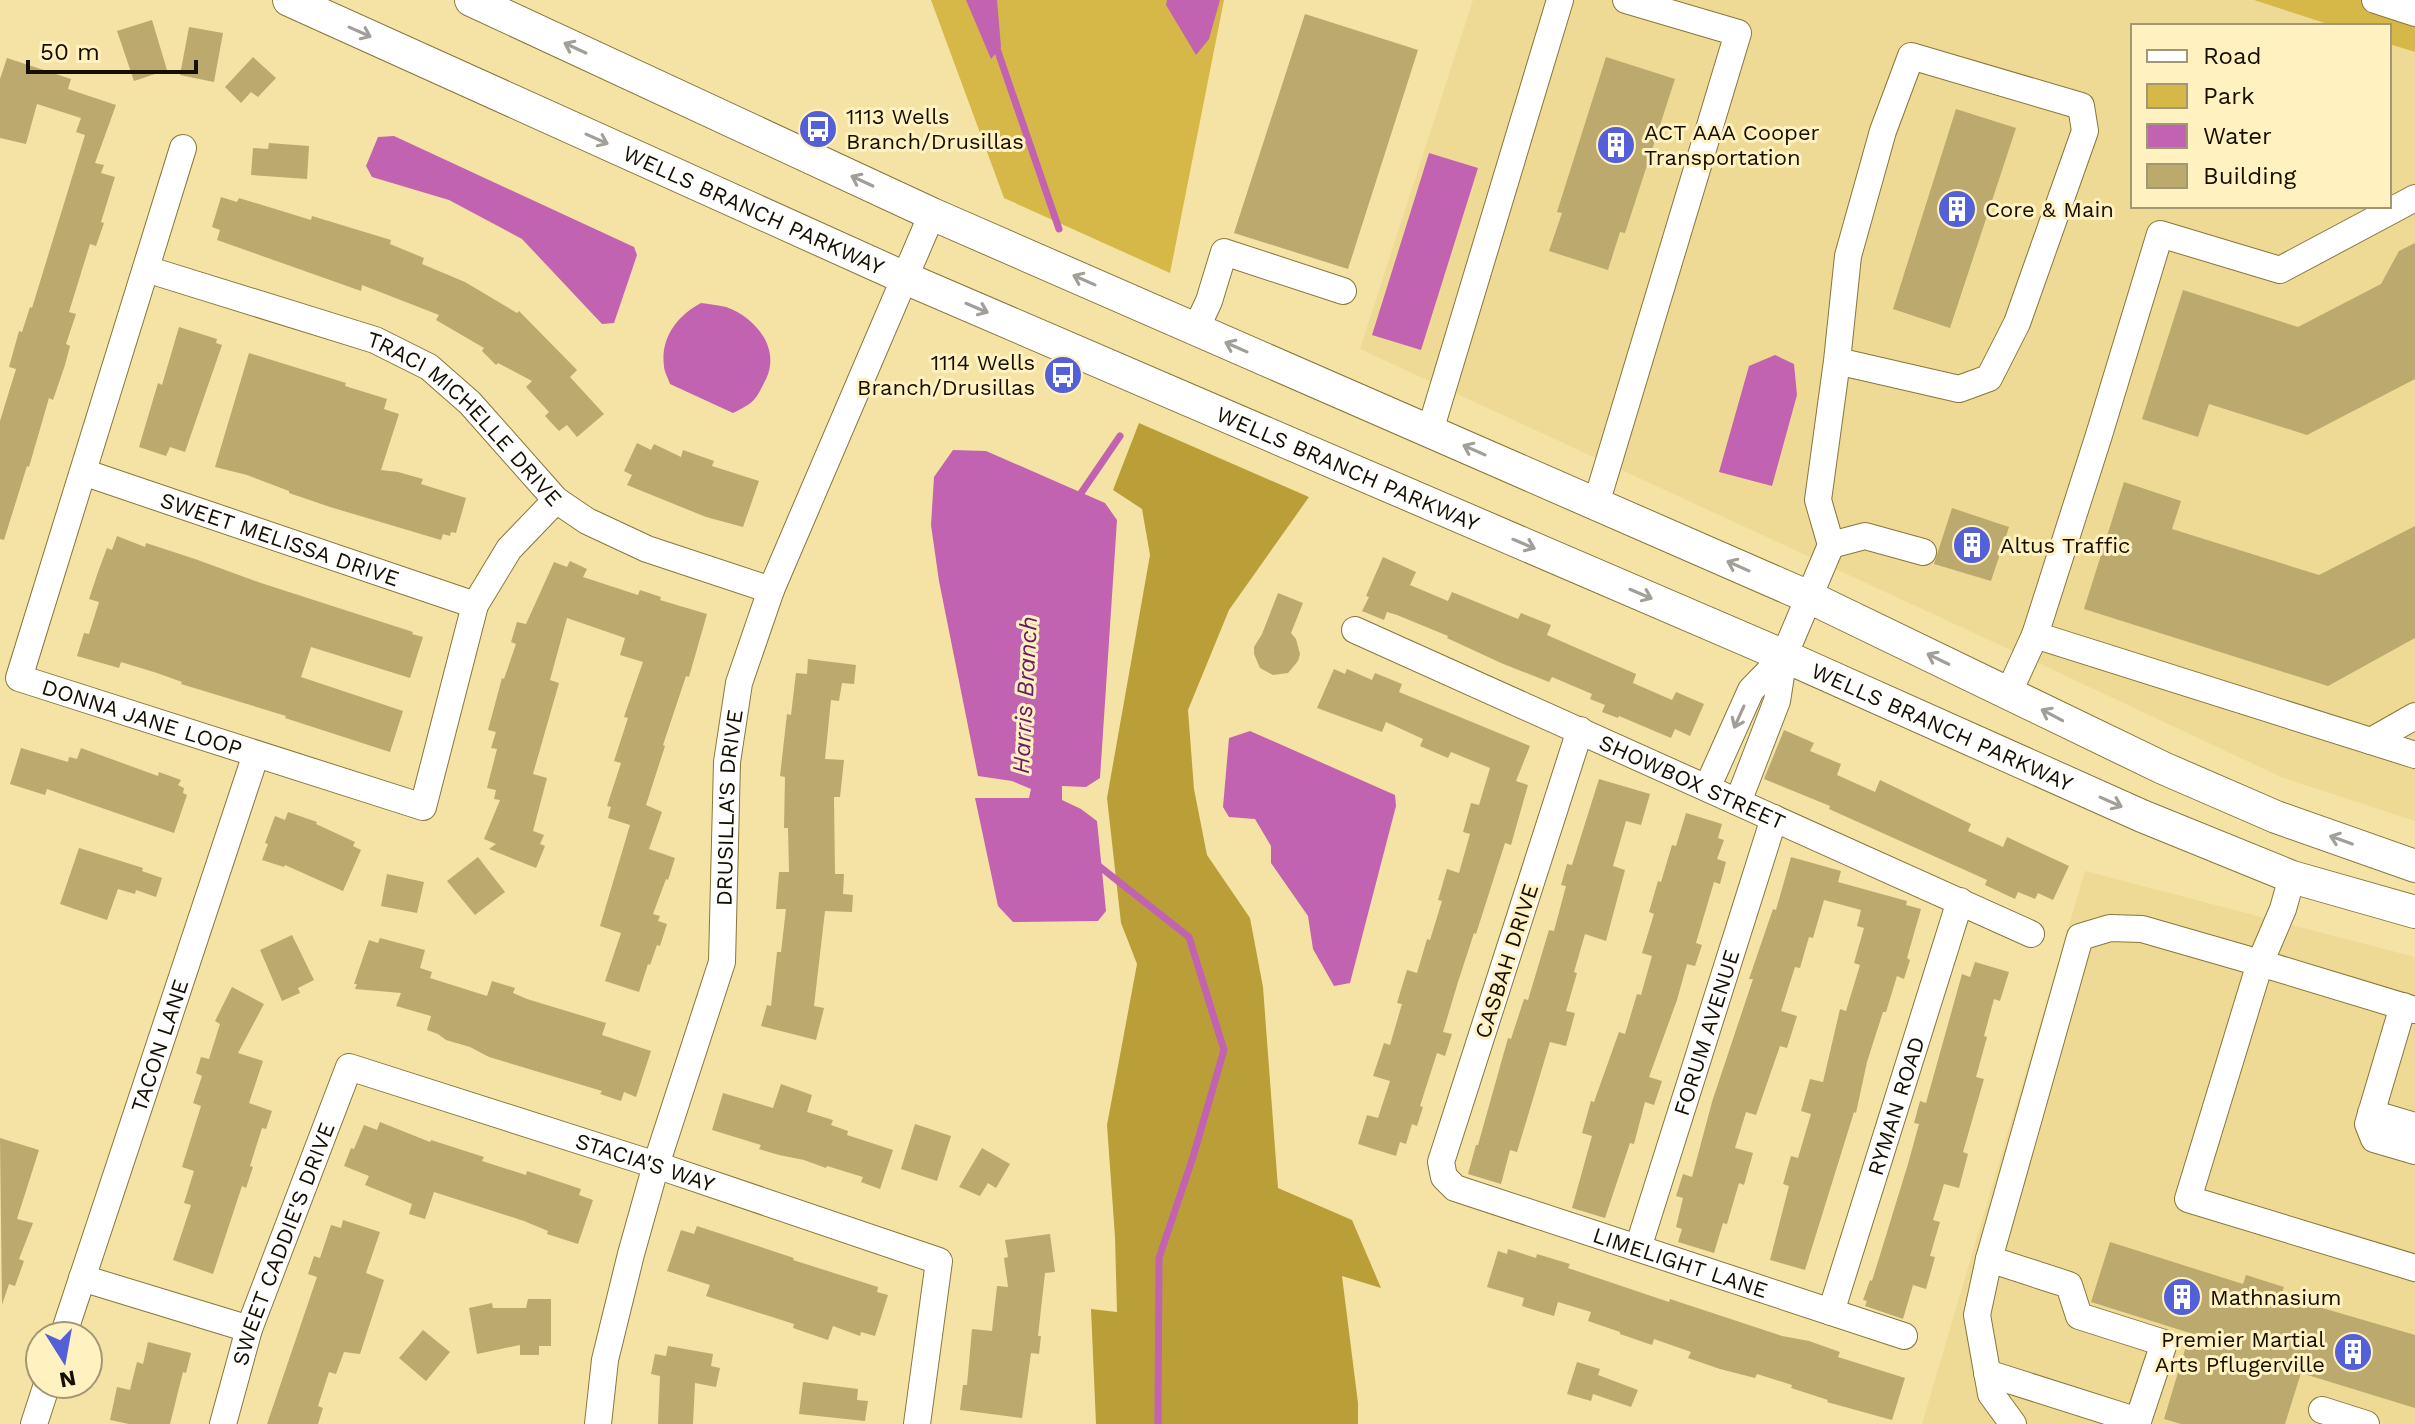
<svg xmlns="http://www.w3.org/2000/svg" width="2415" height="1424" font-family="'Work Sans',sans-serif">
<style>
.built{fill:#eeda94}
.green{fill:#d6b848}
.forest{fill:#ba9f39}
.water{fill:#c163b1}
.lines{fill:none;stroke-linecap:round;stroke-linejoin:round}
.stream{stroke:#c163b1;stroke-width:7}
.building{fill:#bba96e}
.minor-casing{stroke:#87773c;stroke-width:28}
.major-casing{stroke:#87773c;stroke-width:34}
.minor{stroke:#fff;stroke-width:26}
.major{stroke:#fff;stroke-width:32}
.oneway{stroke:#a29f99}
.labels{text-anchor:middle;stroke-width:6;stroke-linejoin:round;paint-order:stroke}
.poi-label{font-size:22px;fill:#160f00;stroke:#fff1c0;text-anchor:start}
.street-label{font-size:22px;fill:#160f00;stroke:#fff1c0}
.water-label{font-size:24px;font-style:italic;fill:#6e1762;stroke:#fff1c0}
</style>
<rect width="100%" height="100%" fill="#f5e3a5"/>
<!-- built -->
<path class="built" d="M1473,0h781l80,26h-201v180h256v-162l26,8v769l-134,-44 -279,-131 -642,-297z
M2085,871l330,86v467h-493z"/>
<!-- green -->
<path class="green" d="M931,0h293l-54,273 -166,-75z
M2254,0h161v52l-26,-8v-18h-55z"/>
<!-- forest -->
<path class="forest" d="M1139,423l170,74 -80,113 -41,100 6,79 13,66 43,63 13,69 15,201 74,32 29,68 -39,-12 16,127v21h-262l-5,-115 26,3 -2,-75 -8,-112 30,-161 -16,-41 -14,-125 43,-243 -8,-46 -29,-19z"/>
<!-- water -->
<path class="water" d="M966,0h31l4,47 -10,12z
M1167,0h53l-11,39 -13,16 -30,-50z
M394,136l240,111 3,8 -23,68 -12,1 -80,-85 -73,-39 -77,-23 -6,-11 12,-29z
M1429,153l49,15 -57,182 -49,-15z
M701,303c8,1 17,2 25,4 29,10 55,41 40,72 -11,22 -11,23 -33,34l-63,-29c-2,-6 -6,-13 -6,-18 -4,-28 14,-51 37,-63z
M1775,355l19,9 3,31 -25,91 -53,-14 30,-106z
M953,450l33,1 119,52 12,17 -17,258 -14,9 -24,-1v14l19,9 16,12 9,90 -8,10 -85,1 -15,-16 -23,-108h54l2,-9 -19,-8 -34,-5 -39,-195 -8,-56 3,-48z
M1250,731l145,64 1,11 -46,177 -16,3 -21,-37 -5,-33 -37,-53v-17l-16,-27 -26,-2 -6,-10 6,-69z"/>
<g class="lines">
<!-- stream -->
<path class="stream" d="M996,46l63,183
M1077,499l43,-63
M1095,863l94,74 35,113 -31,107 -34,101 -1,166"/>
</g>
<!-- building -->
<path class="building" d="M1305,14l113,36 -70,219 -114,-36z
M152,20l15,50 -33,11 -17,-50z
M189,27l34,6 -9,49 -34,-7z
M253,57l23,21 -18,19 -7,-5 -10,11 -16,-16z
M1606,57l69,22 -50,154 -5,-1 -12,38 -59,-19 13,-38 -5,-1z
M7,58l64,21 -3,10 48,16 -21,58 9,2 -3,8 14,4 -14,45 3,1 -8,23 -6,-2 -21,68 7,2 -10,30 4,2 -5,19 -12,35 -4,-2 -20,69 -2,-1 -23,74 -4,-1v-118l16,-52 -7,-2 10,-36 3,1 8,-25 2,1 53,-173 -9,-3 5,-14 -44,-14 -11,40 -26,-6v-59z
M1956,109l60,19 -66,200 -57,-19z
M269,143l40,3 -2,33 -56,-4 2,-27 15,1z
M221,197l16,5 2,-4 72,22 1,-4 79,24 -1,4 34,14 -2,6 43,18 52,31 2,-2 58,59 -7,7 34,37 -27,23 -10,-12 -8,6 -14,-15 4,-4 -23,-25 6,-6 -34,-18 -2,2 -14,-14 2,-3 -48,-28 3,-5 -77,-30 -1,6 -144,-51 3,-10 -8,-3z
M2415,243v136l-108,56 -98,-31 -11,33 -56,-18 41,-129 115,37 83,-43 18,-33z
M179,327l38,12 -1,4 6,2 -37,107 -15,-5 -4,9 -27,-9 19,-64 4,2z
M249,353l97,30 -1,3 42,13 -3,10 15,5 -18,56 17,2 25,7 -2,5 45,14 -10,35 -5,-1 -1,4 -7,-2 -2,6 -111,-33 -41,-14v-2l-42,-16 -32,-8z
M637,443l14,7 3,-6 27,13 2,-7 31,11 -2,5 47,15 -16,46 -37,-10 -79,-32 5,-10 -8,-4z
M2124,482l57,19 -9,28 147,46 96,-49v112l-87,48 -244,-77z
M1952,508l57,19 -18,54 -57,-17z
M117,536l28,11 1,-4 49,16 66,24 152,49 -1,2 11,3 -13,41 -99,-31 -10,30 102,34 -13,41 -105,-34 1,-2 -105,-32 1,-2 -25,-9 -36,-11 -2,6 -42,-12 7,-23 5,1 10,-32 -10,-3 9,-27 9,-24 5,2z
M1383,557l33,15 -6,13 38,16 4,-9 66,27 3,-6 30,12 -4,10 89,39 -3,9 39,17 4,-8 28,12 -14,32 -15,-7 -4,9 -52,-22 -1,2 -16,-6 3,-7 -15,-6 2,-5 -40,-17 -3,5 -48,-19 -54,-25 1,-2 -51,-21 -10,-3 -3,8 -22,-9 7,-14 -3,-1z
M570,561l17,8 -4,8 55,18 2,-5 21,7 -1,3 47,14 -18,63 -3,-1 -23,69 2,1 -19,59 16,7 -13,37 26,9 -7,22 -2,-1 -13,35 7,2 -2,5 9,3 -7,22 -3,-1 -7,20 -2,-1 -9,28 -34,-11 16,-48 -21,-7 30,-101 -22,-7 3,-11 -4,-1 14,-43 -7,-2 14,-43 -4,-1 19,-55 -23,-7 5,-17 -58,-20 -17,62 9,3 -26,91 14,4 -14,53 11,4 -4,9 5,2 -9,22 -47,-19 7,-5 -12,-5 16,-39 -6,-1 2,-9 -9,-2 10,-39 -6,-1 5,-16 -8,-2 14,-52 2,1 12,-35 -5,-2 6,-20 9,2 28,-62 13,5z
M1278,593l25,10 -12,30 5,6 4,15 -2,7 -10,12 -15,2 -13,-7 -6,-14v-7l8,-13z
M808,659l48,6 -2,19 -12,-1 -3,18 -8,-1 -6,59 19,1 -4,37h-6l1,77h9l-1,20 10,1 -1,17 -27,-1 -11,95 10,2 -8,32 -55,-14 6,-21 4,1 6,-54h4l5,-43h-10l3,-37h10l-1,-44h-4l1,-51 -5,-1 7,-62 4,1 5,-42 11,1z
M1334,669l11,5 2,-5 25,11 3,-7 27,11 -3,8 131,54 -14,35 12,4 -17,60 -6,-2 -29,91 -2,-1 -16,49 -15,50 9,2 -7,22 -8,-3 -17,53 3,1 -6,19 -5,-2 -6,20 -6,-2 -4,14 -38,-12 9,-29 11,3 12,-37 -17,-5 11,-33 6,2 12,-41 -5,-1 10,-33 10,3 10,-34 3,1 12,-39 -4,-1 9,-31 12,4 11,-39 -7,-2 8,-29 8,2 11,-37 -39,-16 -3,6 -28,-12 3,-7 -37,-17 -4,10 -65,-24z
M1784,730l30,13 -4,8 31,13 -4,11 38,17 5,-12 91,44 -3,7 35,16 4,-10 62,29 -16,34 -15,-7 -3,6 -17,-7 -3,7 -30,-14 2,-5 -158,-71 1,-3 -66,-27z
M21,748l47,14 1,-5 8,2 4,-11 77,28 1,-4 22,8 -3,5 6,3 -1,5 4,2 -13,38 -127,-44 -2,6 -35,-11z
M1599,779l51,15 -9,31 -15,-4 -13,45 12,4 -19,71 -21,-7 -11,38 3,1 -11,38 9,2 -9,33 -16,-4 -33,110 -7,-2 -9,34 -33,-10 8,-29h2l30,-107 3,1 13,-40 4,1 21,-70 5,1 12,-45 -5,-1 6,-21 5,1z
M288,812l29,10 -1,2 39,18 -2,4 8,4 -18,41 -58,-26 -1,2 -22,-7 6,-16 -3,-1 10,-27 10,4z
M1686,813l36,11 -4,14 6,2 -7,19 9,3 -6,22 -6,-2 -18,61 6,2 -7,21 -8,-2 -10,36 -28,77 13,4 -8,24 -9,-3 -11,42 -4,-1 -25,75 -33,-10 20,-72 -10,-3 9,-32 3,1 25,-70 6,2 12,-40 4,1 11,-39 -10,-3 12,-39 -5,-2 9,-31 3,1 11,-37 4,1z
M79,848l64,20 -1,3 20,7 -6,19 -20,-7 -1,4 -17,-5 -11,31 -47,-16z
M478,857l27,35 -30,23 -28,-34z
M1791,857l50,14 -3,11 69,19 -1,4 15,4 -14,49 3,2 -6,19 -7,-3 -11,36h-3l-16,50 -11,51 -2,-1 -49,158 -35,-10 19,-74 -6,-2 8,-28 7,2 13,-44 -10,-3 9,-32 13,3 17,-73 6,2 14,-46 -6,-2 10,-35 -7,-2 4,-16 -37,-10 -11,38 -4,-1 -9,31 -5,-1 -14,44 16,5 -10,32 -7,-2 -24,69 -10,-3 -11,36 18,5 -9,32 -5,-2 -12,41 -4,-1 -9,30 -36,-11 4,-13 -6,-2 7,-29 -7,-2 7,-22 9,3 20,-75 41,-123h-4l24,-70 3,1z
M387,874l37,8 -7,31 -36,-7z
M292,935l22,45 -16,8 2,5 -18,8 -22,-51z
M380,938l45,12 -5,18 12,4 -2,6 57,18 5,-15 23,7 -2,5 14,6 79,24 -4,12 49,16 -15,46 -12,-5 -3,9 -21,-7 2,-3 -113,-34 -19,-10 -24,-7 -8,-6 -11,-4 4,-14 -35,-10 5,-13 -46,-4 2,-5h-3l15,-44 9,3z
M1975,962l34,10 -9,29 -6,-2 -10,37 3,1 -11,40 8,2 -21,73 5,2 -9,34 -15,-4 -11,36 7,2 -10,34 5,1 -9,32 -13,-4 -10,34 -38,-13 2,-5 -4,-1 7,-20 2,1 36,-117 11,-40 -5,-1 6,-22 6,2 36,-129 8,3z
M232,987l32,17 -26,49 25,8 -14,42 23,8 -6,18 -4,-1 -12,38 3,1 -7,21 -4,-2 -29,88 -40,-14 18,-55 -7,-2 10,-32 -12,-4 19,-61 -8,-3 9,-27 -6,-3 5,-16 8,2 11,-35 -5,-3z
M781,1084l31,11 -5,17 26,8 -2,5 17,6 -1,4 46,15 -13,39 -19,-7 2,-5 -36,-11 -1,2 -22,-8 -25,-5 -20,-6 2,-4 -49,-15 11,-37 50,15z
M380,1122l50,20 1,-2 53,17 -2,4 44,14 1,-4 54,18 -2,6 14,5 -15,44 -31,-10 1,-3 -24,-10 -90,-29 -9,27 -16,-5 3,-10 -47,-19 4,-9 -25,-10 7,-18 3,1 10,-24 13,5z
M915,1124l36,12 -14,45 -36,-12z
M0,1138l39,12 -22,69 16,4 -14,36 5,2 -9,25 -6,-2 -7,21z
M982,1148l28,16 -14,24 -8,-5 -8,13 -21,-9z
M343,1220l37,12 -14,41 18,7 -24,74 -16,-2 -8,22 -7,-2 -11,34 5,2 -5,16h-51l50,-147 -9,-3 6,-18 6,2 11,-33 10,3z
M697,1226l97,32 -1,2 85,27 -1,5 11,3 -13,41 -14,-4 -1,4 -27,-10 -5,14 -35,-12 1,-4 -88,-28 4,-11 -43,-14 14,-41 13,4z
M1050,1234l5,38 -10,1 -7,63h3l-2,18 -8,-1 -9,65 -62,-8 3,-25h4l5,-56 20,2 5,-45 11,1 -4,-29 4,-1 -3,-17z
M2110,1242l133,42 3,-9 38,12 -3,9 134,39v73l-114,-35 -16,51h-104l-17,-5 26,-86 -99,-31z
M1508,1249l28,9 1,-4 33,10 -2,4 101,34 1,-3 112,37 27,5 31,11 -2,5 67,21 -13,42 -65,-18 1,-2 -37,-12 1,-3 -35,-11 -2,4 -35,-9 -32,-11 3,-6 -37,-13 -2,6 -32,-11v-2l-32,-11 3,-9 -33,-10 -4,14 -32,-10 2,-8 -37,-11 11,-36 9,3z
M528,1299h23v47h-12v9h-19v-10l-43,9 -8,-46 23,-5 1,5h33z
M423,1330l27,22 -24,29 -27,-23z
M148,1342l43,11 -5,20 -3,-1 -13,52h-41l-19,-4 7,-33 13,3 7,-28 6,2z
M668,1346l45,8 -2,12 9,2 -4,19 -21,-4 -2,41h-35l2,-48 -9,-2 4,-20 11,2z
M1577,1362l23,7 -2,6 40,15 -7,17 -38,-13 -2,7 -24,-7z
M803,1382l55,7 -1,11 11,1 -3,20 -66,-7z"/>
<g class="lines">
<!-- minor casing -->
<g class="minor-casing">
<g id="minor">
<path d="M2375,0l40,13"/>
<path id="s1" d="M183,148l-164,530 404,129 52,-202 34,-56 47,-49"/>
<path id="s2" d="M146,269l229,71 54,27 41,36 86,97 31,21 60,28 124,41"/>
<path d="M1196,329l13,-28 15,-49 119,39"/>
<path d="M1430,431l130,-431"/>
<path id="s3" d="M83,472l392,133"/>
<path d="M1596,504l142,-471 -112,-33"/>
<path d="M1831,545l34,-9 58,16"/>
<path id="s4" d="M1355,630l676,304"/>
<path d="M2035,635l380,120"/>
<path d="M2009,692l26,-57 64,-200 61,-201 120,36 135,-72"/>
<path id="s5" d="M1580,730l-139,432 3,15 11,11 449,148"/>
<path d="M2371,741l44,-25"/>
<path d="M1707,788l44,-98 33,-34"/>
<path d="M1738,802l39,-101 7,-45 47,-111 -13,-45 19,-139 11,-105 35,-125 28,-75 170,50 4,25 -68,192 -28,55 -30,11 -122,-28"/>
<path d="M2292,877l-9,32 -23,54 155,47"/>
<path d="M2403,1006l-35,118 6,15 41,12"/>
<path d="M2371,1113l44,13"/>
<path id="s6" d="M1638,1248l136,-430"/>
<path d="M1989,1259l80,26 10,31 85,27 -27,81"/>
<path d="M82,1278l167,51"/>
<path id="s7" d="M1831,1312l129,-411"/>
<path id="s8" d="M63,1336l193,-582"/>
<path d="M1987,1373l151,48"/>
<path d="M2322,1410l44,14"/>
<path d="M34,1424l13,-40"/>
<path id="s9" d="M223,1424l26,-95 100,-262 307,98 283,96 -22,163"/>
<path id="s10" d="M598,1424l7,-64 26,-106 25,-89 66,-203 5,-200 12,-79 32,-93 161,-376"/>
<path d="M2013,1424l-22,-30 -14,-79 12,-56 91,-322 30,-9 32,1 118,34 -72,236 227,69"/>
</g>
</g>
<!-- major casing -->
<g class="major-casing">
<g id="major">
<path id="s11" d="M289,0l616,278 879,378 358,160 150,61 123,35"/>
<path d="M471,0l461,214 877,383 354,171 113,49 139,49"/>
</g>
</g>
<!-- minor -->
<use href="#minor" class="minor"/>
<!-- major -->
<use href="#major" class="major"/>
</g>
<!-- one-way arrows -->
<defs><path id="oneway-shaft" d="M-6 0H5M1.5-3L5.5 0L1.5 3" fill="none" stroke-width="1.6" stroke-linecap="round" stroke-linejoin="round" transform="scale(2)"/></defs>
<g class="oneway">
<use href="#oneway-shaft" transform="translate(360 32) rotate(24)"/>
<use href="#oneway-shaft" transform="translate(575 48) rotate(-155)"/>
<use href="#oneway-shaft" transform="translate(597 139) rotate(24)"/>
<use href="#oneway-shaft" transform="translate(862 181) rotate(-155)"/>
<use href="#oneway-shaft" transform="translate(1084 280) rotate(-156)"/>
<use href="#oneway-shaft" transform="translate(977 308) rotate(23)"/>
<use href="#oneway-shaft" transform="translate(1236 347) rotate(-156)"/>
<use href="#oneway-shaft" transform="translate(1474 450) rotate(-156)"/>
<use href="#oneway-shaft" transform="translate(1524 544) rotate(23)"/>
<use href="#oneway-shaft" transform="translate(1738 566) rotate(-156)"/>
<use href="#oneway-shaft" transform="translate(1641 594) rotate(23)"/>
<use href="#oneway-shaft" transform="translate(1938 659) rotate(-154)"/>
<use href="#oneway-shaft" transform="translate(2052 715) rotate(-152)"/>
<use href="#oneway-shaft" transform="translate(1739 717) rotate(114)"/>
<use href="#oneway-shaft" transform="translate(2111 802) rotate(24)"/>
<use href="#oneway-shaft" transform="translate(2341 840) rotate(-160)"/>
</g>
<!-- icons -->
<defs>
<g id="bus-disc" transform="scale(2)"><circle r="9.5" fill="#5360d7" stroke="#fff1c0"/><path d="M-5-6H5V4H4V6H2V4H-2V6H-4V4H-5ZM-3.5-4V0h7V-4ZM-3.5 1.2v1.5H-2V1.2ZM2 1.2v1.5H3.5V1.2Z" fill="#fff"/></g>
<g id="building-disc" transform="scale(2)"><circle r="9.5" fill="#5360d7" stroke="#fff1c0"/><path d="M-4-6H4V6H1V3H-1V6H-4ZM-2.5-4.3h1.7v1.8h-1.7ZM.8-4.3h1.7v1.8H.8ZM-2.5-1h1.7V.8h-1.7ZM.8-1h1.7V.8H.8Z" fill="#fff"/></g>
</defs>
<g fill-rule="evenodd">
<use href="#bus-disc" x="818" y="129"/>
<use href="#building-disc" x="1616" y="145"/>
<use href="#building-disc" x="1957" y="209"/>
<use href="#bus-disc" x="1063" y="375"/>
<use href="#building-disc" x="1972" y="545"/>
<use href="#building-disc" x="2182" y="1297"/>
<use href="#building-disc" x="2353" y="1352"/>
</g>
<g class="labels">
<!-- poi labels -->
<g class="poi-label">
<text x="846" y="124">1113 Wells<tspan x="846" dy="25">Branch/Drusillas</tspan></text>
<text x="1644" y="140">ACT AAA Cooper<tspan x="1644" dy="25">Transportation</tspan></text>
<text x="1985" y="217">Core &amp; Main</text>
<text x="1035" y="370" text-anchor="end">1114 Wells<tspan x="1035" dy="25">Branch/Drusillas</tspan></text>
<text x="2000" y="553">Altus Traffic</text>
<text x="2210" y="1305">Mathnasium</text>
<text x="2325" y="1347" text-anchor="end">Premier Martial<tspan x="2325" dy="25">Arts Pflugerville</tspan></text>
</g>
<!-- street labels -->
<g class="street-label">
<text dy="8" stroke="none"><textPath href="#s11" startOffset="510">WELLS BRANCH PARKWAY</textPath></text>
<text dy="8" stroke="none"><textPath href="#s2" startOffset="360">TRACI MICHELLE DRIVE</textPath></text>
<text dy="8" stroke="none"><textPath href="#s11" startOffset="1158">WELLS BRANCH PARKWAY</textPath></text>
<text dy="8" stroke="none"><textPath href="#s3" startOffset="208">SWEET MELISSA DRIVE</textPath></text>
<text dy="8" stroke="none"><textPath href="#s1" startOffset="684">DONNA JANE LOOP</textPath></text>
<text dy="8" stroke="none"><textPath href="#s11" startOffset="1806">WELLS BRANCH PARKWAY</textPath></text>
<text dy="8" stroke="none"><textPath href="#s4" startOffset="370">SHOWBOX STREET</textPath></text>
<text dy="8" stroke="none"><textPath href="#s10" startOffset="634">DRUSILLA'S DRIVE</textPath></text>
<text transform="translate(1506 961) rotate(-72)" y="8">CASBAH DRIVE</text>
<text dy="8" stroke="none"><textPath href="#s6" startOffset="226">FORUM AVENUE</textPath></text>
<text dy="8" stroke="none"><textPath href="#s8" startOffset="306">TACON LANE</textPath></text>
<text dy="8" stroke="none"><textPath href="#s7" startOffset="216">RYMAN ROAD</textPath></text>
<text dy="8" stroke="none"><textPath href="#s9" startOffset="690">STACIA'S WAY</textPath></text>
<text dy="8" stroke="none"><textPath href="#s9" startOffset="190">SWEET CADDIE'S DRIVE</textPath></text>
<text dy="8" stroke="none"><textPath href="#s5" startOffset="722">LIMELIGHT LANE</textPath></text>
</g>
<!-- water labels -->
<g class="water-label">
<text transform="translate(1025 695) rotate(-87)" y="8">Harris Branch</text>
</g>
</g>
<!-- legend -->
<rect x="2131" y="24" width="260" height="184" fill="#fff1c0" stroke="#a29773" stroke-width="2"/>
<rect x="2147" y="50" width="40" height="12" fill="#ffffff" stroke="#a29773" stroke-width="2"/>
<text x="2203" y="64" font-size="24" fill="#160f00">Road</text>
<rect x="2147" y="84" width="40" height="24" fill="#d6b848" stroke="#a29773" stroke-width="2"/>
<text x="2203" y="104" font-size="24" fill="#160f00">Park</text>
<rect x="2147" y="124" width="40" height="24" fill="#c163b1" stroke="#a29773" stroke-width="2"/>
<text x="2203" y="144" font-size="24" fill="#160f00">Water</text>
<rect x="2147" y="164" width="40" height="24" fill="#bba96e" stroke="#a29773" stroke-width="2"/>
<text x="2203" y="184" font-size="24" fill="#160f00">Building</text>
<!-- north arrow -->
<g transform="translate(64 1360) rotate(169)"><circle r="38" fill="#fff1c0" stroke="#a29773" stroke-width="2"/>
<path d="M0-6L14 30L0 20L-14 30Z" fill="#5360d7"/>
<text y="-12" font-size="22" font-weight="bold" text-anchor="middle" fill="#160f00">N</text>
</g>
<!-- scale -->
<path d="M28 60v12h168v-12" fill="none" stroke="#160f00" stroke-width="4"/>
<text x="40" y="60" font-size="24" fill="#160f00" stroke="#fff1c0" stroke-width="6" paint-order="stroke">50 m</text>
</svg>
